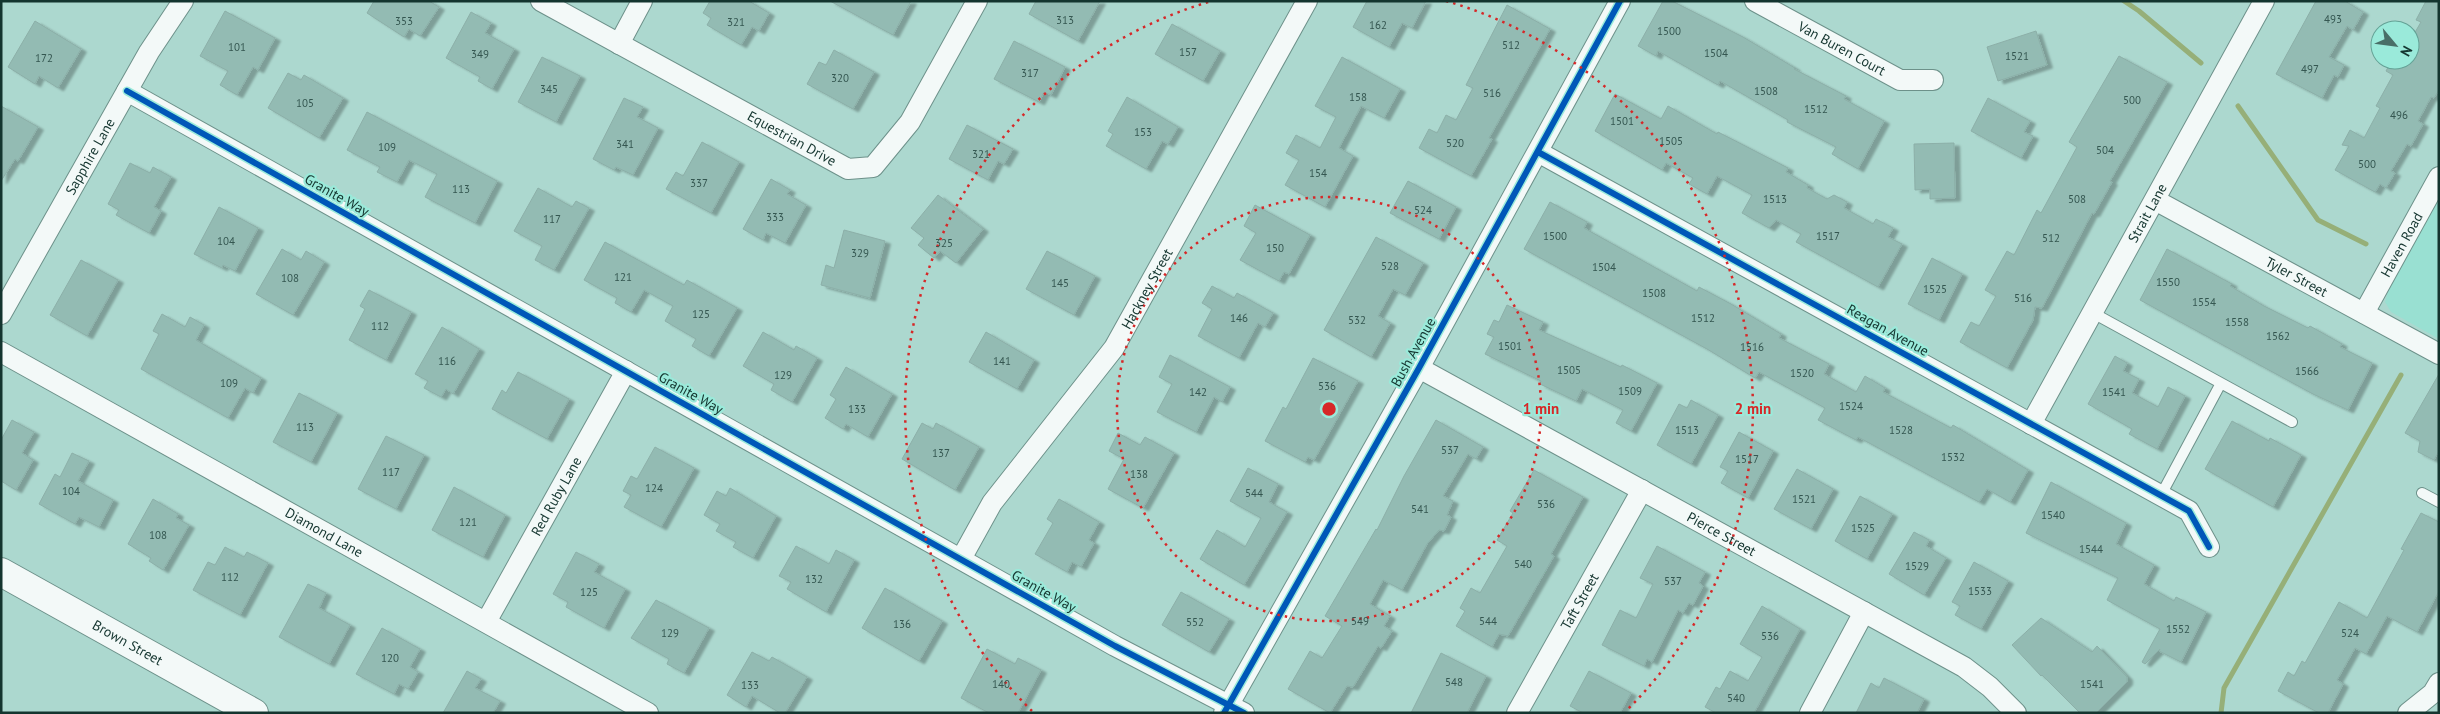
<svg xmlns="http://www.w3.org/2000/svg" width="2440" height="714" font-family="'PT Sans',sans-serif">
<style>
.built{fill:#99e0d2}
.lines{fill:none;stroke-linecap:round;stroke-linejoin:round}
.stream{stroke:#96af78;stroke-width:5}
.building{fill:#93bbb3;stroke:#8cafa8;filter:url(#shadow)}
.lane-casing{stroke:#6d918a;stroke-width:12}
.street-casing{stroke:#6d918a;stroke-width:22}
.secondary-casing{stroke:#6d918a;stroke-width:30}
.lane{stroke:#f3f9f8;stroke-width:10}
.street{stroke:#f3f9f8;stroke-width:20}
.secondary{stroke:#f3f9f8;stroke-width:28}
.cycleway-casing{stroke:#9aeada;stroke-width:9}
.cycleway{stroke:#0057b8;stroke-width:6}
.ring{fill:none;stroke:#d62828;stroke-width:2.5;stroke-dasharray:2.5 5}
.labels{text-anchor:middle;stroke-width:4.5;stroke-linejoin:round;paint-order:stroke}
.number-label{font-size:11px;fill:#345650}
.street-label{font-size:14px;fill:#14352f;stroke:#9aeada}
.centre{fill:#d62828;stroke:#9aeada;stroke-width:2.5}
.ring-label{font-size:15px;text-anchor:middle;font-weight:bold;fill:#d62828;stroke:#9aeada;stroke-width:4.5;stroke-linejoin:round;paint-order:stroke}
</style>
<defs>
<filter id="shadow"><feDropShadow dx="5.5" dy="3" stdDeviation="1" flood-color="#0004"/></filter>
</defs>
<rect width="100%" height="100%" fill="#acd8cf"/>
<!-- built -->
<path class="built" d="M2439,199v140l-48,-27 -6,-10 3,-11z"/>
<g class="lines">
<!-- stream -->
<path class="stream" d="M2124,1l15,10 62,52
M2238,106l80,114 48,24
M2221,713l3,-25 177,-313"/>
</g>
<!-- building -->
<path class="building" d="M374,1h55l10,6 -19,29 -11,-7 -5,8 -37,-24z
M710,1h39l20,12 -10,18 -7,-4 -11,18 -34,-20 4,-7 -8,-5z
M830,1h81l-18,34z
M1036,1h64l-22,40 -49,-27z
M1367,1h59l-14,27 -10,-5 -13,24 -36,-20z
M1663,1h9l71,36 52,31 -1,1 52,27 -2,3 40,22 -26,48 -26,-15 4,-7 -49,-25 1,-2 -68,-39 -2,4 -60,-34 -2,5 -18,-10z
M2316,1h29l18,11 -10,18 -6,-4 -18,31 15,8 -6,12 -4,-2 -12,23 -46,-24z
M2426,1h13v89l-5,8 -3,-1 -13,24 5,3 -12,22 -4,-2 -16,27 4,2 -9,15 -6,-4 -5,8 -40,-22 14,-24 -7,-1 8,-15 14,8 16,-30 -4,-2 17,-31 -7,-4 6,-11h18v-19l11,-19 -5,-2z
M1507,5l43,24 -61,109 3,1 -21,37 -52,-28 10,-19 8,4 9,-18 10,5 17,-32 -7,-3z
M225,11l50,27 -17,32 -5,-3 -16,28 -17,-10 8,-14 -28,-15z
M471,12l20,11 -6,10 29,16 -22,40 -14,-8 2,-4 -34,-19z
M35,21l46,28 -23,39 -19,-12 -4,8 -27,-17z
M1172,24l48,27 -17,30 -48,-27z
M2036,31l11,34 -49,16 -11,-34z
M1014,41l51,26 -14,28 -7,-3 -5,10 -45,-23z
M834,50l40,22 -21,37 -46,-25 12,-22 7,3z
M2119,56l48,26 -57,99 2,1 -18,32 -2,-1 -50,95 -7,-1 -2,13 -26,48 -47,-26 11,-20 8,4 17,-30 -11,-6 22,-39 7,4 23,-45 4,3 36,-66 -8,-5z
M542,57l38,19 -24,46 -38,-20z
M1342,57l58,32 -16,29 -23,-12 -22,42 14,8 -28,51 -40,-22 14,-25 -13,-7 10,-18 24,13 16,-31 -21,-11z
M288,73l13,7 3,-5 39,23 -24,40 -51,-30z
M1615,94l46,25 7,-13 49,28 1,-2 70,36 -2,4 22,13 -1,3 20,11 7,-4 13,7 -3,6 29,16 3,-5 17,9 -5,9 14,7 -24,43 -82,-45 5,-8 -25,-14 -7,8 -27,-15 10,-18 -35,-19 -10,18 -18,-10 4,-6 -27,-15 -4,7 -67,-39z
M1127,97l51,30 -10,17 -6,-3 -16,28 -40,-23 7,-12 -5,-3z
M624,98l19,9 -6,10 21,11 -25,47 -17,-8 -2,3 -21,-11z
M1988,98l42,23 -6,11 9,4 -12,22 -50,-27z
M1,106l37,21 -20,34 -3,-2 -14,22z
M367,112l130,69 -22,42 -50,-26 12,-23 -28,-14 -12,22 -20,-10 3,-5 -33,-17z
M967,125l46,24 -9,15 -6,-3 -10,19 -39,-21z
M702,142l37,20 -28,51 -45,-24 10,-17 7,4z
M1954,143l1,55 -25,1v-10l-15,1 -1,-46z
M130,163l20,10 3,-6 18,10 -17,30 7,4 -12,22 -33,-18 3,-5 -11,-6z
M771,179l19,11 -3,4 19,11 -21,38 -19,-10 -3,7 -20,-11z
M1408,181l48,26 -17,32 -49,-26z
M538,188l34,19 4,-6 13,7 -35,62 -19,-10 7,-14 -28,-15z
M938,195l45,34 -27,34 -16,-12 -6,7 -16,-13 6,-7 -13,-10z
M1550,202l37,20 -3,6 113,63 2,-4 32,17 50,30 -2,4 50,26 -5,10 32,18 9,-16 20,12 -2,4 68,36 2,-3 75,45 -18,32 -23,-13 -8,13 -121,-65 -2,3 -38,-20 7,-12 -66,-36 -4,6 -48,-29 -183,-100z
M1255,205l55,30 -21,39 -5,-2 -5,9 -39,-21 16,-27 -12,-7z
M219,207l39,21 -23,43 -12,-6 -1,3 -28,-14z
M844,230l41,11 -15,57 -49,-13 5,-20 8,3z
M1376,237l47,26 -18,32 -12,-6 -15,27 12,7 -19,34 -47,-27z
M605,242l79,43 3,-5 50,28 -28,48 -17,-10 4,-7 -31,-18 8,-15 -29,-16 -13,22 -16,-9 2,-5 -33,-18z
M282,249l19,11 5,-9 18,11 -31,53 -37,-21z
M2167,249l65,35 -2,2 34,20 44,22 2,-2 32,18 -2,3 32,16 -24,47 -35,-16 -173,-94z
M1047,251l48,25 -21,39 -48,-26z
M1932,258l30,16 -23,46 -31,-16z
M81,260l37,20 -31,56 -37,-21z
M1212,286l22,12 3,-5 36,20 -8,14 -7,-4 -19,35 -41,-22 14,-27 -10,-6z
M369,290l42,22 -25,48 -37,-20 16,-31 -5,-3z
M1507,305l36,17 -4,8 82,37 1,-2 35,18 -26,48 -15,-8 7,-13 -41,-21 -6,12 -36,-17 1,-3 -56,-27 9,-17 -7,-3 7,-14 5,2z
M162,314l23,13 5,-10 14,8 -8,15 65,38 -8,15 -8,-5 -17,30 -87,-49 18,-35 -6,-3z
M442,327l37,22 -26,45 -7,-5 -5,8 -17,-9 4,-7 -13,-7z
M763,332l31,18 2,-4 21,12 -25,44 -21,-12 3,-6 -31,-18z
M986,332l48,28 -17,29 -48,-27z
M1170,355l60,32 -8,15 -8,-5 -18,35 -39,-20 15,-28 -13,-7z
M2115,356l12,7 -4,8 16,8 -7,14 26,14 10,-20 17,9 -28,53 -28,-15 3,-5 -44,-25z
M1313,358l45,23 -44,79 -6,-3 -3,5 -40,-21 18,-34 3,2z
M846,367l46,27 -24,43 -22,-13 -3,5 -18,-11 11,-19 -6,-4z
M518,372l51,27 -22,40 -55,-30 10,-19 4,3z
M2439,374v77l-5,9 -16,-8 2,-11 -15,-8z
M299,393l38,20 -26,49 -38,-20z
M1691,400l27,15 -27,49 -34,-19 22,-41 8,4z
M12,420l22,12 -12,21 11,7 -17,30 -15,-9v-41z
M1436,420l47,27 -7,12 -8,-5 -25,42 10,5 -6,14 4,2 -7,14 -5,-1 -12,14 -25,46 -19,-10 -13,24 20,12 -6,10 8,5 -11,17 -3,-2 -25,41 -6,-1 -17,27 -42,-24 22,-38 12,7 20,-32 -17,-10 51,-87 1,1 27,-54z
M2232,421l37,20 1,-3 31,17 -28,52 -68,-38z
M922,423l11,6 3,-6 43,24 -24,43 -53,-31z
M1739,432l34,19 -25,47 -27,-15 7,-12 -8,-4z
M1118,433l22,12 5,-8 29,16 -31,55 -35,-19 16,-30 -15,-8z
M386,436l38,19 -28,54 -38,-20z
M655,447l39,21 -33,59 -37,-20 7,-12 -8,-4 8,-15 6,3z
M72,453l17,8 -11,20 35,19 -14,27 -20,-10 -4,7 -36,-20 16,-30 5,3z
M1248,468l30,16 -9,18 18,10 -43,73 -44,-26 17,-29 28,17 16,-29 -31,-17z
M1797,469l36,20 -22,40 -37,-20z
M1534,470l49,27 -32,57 3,2 -46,80 -9,-2 -7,13 -36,-21 9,-15 -5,-3 11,-20 9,5 27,-47 -10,-6 16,-27 -3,-2z
M2051,482l75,41 -10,21 38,21 -10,19 30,17 2,-4 30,15 -25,50 -22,-11 1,-2 -15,15 -3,-2 18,-33 -53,-29 11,-22 -92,-45z
M454,487l51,28 -22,42 -51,-27z
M730,488l46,28 -23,42 -20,-11 3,-5 -20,-11 4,-7 -16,-9 13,-24 9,5z
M1860,496l32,18 -25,45 -32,-18z
M153,499l25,15 -2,4 13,7 -26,45 -14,-9 2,-3 -23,-14z
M1059,499l40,23 -10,18 5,3 -13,24 -9,-5 -5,10 -32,-18 18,-31 -6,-4z
M2421,513l18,9v69l-22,41 -30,-16 -21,38 -11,-6 -18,32 6,4 -15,29h-9l-41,-22 10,-19 6,4 8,-15 3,2 34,-61 28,16 37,-68 -3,-1z
M1914,532l15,8 -3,6 20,12 -22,37 -35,-21z
M796,546l33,18 7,-14 18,10 -28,52 -39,-23 4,-7 -12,-6z
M1657,546l48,26 -6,11 4,3 -10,19 -4,-2 -6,10 -5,-3 -26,52 -5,-3 -3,7 -42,-21 18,-35 16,8 17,-34 -13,-6z
M225,547l19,10 3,-5 21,11 -28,52 -47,-25 15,-28 7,3z
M576,552l23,12 -5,8 31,17 -21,39 -38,-21 2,-5 -15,-8z
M1974,562l34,19 -27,48 -26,-14 5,-9 -8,-4z
M308,584l18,9 -7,15 31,17 -21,39 -50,-27z
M885,588l57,33 -23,40 -57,-33z
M1181,592l48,27 -20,33 -47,-27z
M656,600l53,28 -25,45 -17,-9 2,-5 -38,-21z
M1762,606l38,23 -46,84h-38l-11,-6 11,-20 4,2 10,-18 18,10 14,-24 -22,-13z
M2041,618l51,34 5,-6 30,31v5l-31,31h-16l-38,-38 -1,1 -29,-31z
M382,628l38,21 -10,18 8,5 -10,17 -9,-5 -5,10 -38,-20z
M987,649l28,15 3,-6 23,12 -23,43h-29l-28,-15z
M752,652l17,9 3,-4 35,20 -22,36h-5l-28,-17 -6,11 -19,-12z
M1441,653l45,23 -19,37h-56z
M467,671l14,8 -6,9 25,13 -7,12h-50z
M1589,671l42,22 -11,20h-37l-13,-7z
M1884,678l40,21 -7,14h-61l15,-30 8,5z"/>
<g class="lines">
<!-- lane casing -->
<g class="lane-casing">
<path id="lane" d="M2093,313l199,109
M2422,493l17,9
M2161,495l60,-112"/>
</g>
<!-- street casing -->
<g class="street-casing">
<g id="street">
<path id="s1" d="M541,1l307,168 25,-2 37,-45 67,-121"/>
<path id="s2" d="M1755,1l145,79h33"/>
<path d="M619,44l23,-43"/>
<path d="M127,91l988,555 129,67"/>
<path d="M1538,152l651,359 20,36"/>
<path id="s3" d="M2155,200l284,154"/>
<path id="s4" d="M2364,313l75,-136"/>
<path id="s5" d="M1,314l148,-262 34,-51"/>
<path id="s6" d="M1,352l647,361"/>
<path id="s7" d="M1419,368l545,299 26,20 26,26"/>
<path id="s8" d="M2031,424l233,-423"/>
<path id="s9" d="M961,559l31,-56 122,-155 193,-347"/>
<path id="s10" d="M486,622l140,-251"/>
<path d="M1224,713l195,-345 201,-367"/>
<path id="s11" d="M1517,713l125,-223"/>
<path d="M1810,713l54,-101"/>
<path d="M2408,713l25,-20 6,-10"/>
</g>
</g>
<!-- secondary casing -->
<g class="secondary-casing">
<g id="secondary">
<path id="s12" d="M1,572l253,141"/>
</g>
</g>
<!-- lane -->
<use href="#lane" class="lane"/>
<!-- street -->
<use href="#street" class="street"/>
<!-- secondary -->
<use href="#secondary" class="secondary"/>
<!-- cycleway casing -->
<g class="cycleway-casing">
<path id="cycleway" d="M127,91l988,555 129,67
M1538,152l651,359 20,36
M1224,713l195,-345 201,-367"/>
</g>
<!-- cycleway -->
<use href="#cycleway" class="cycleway"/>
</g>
<!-- distance rings -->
<g class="ring">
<circle cx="1329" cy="409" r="212"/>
<path d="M1032 711A424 424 0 0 1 1212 1M1446 1A424 424 0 0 1 1626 711"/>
</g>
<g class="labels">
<!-- number labels -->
<g class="number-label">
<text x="2333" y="23">493</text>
<text x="1065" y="24">313</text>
<text x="404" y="25">353</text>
<text x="736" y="26">321</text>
<text x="1378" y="29">162</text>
<text x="1669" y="35">1500</text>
<text x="1511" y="49">512</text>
<text x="237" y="51">101</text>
<text x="1188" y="56">157</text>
<text x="1716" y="57">1504</text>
<text x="480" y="58">349</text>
<text x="2017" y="60">1521</text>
<text x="44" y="62">172</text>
<text x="2310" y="73">497</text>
<text x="1030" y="77">317</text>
<text x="840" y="82">320</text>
<text x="549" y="93">345</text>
<text x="1766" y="95">1508</text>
<text x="1492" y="97">516</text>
<text x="1358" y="101">158</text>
<text x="2132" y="104">500</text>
<text x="305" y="107">105</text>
<text x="1816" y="113">1512</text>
<text x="2399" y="119">496</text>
<text x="1622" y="125">1501</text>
<text x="1143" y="136">153</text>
<text x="1671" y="145">1505</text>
<text x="1455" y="147">520</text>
<text x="625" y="148">341</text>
<text x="387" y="151">109</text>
<text x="2105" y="154">504</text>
<text x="981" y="158">321</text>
<text x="2367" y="168">500</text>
<text x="1318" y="177">154</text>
<text x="699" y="187">337</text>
<text x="461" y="193">113</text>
<text x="1775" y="203">1513</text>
<text x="2077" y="203">508</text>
<text x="1423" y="214">524</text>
<text x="775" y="221">333</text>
<text x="552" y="223">117</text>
<text x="1555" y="240">1500</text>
<text x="1828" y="240">1517</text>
<text x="2051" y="242">512</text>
<text x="226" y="245">104</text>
<text x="944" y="247">325</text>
<text x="1275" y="252">150</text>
<text x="860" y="257">329</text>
<text x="1390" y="270">528</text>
<text x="1604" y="271">1504</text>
<text x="623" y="281">121</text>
<text x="290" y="282">108</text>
<text x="2168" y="286">1550</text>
<text x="1060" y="287">145</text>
<text x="1935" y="293">1525</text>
<text x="1654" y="297">1508</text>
<text x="2023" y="302">516</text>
<text x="2204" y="306">1554</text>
<text x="701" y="318">125</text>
<text x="1239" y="322">146</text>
<text x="1703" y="322">1512</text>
<text x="1357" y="324">532</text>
<text x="2237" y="326">1558</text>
<text x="380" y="330">112</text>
<text x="2278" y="340">1562</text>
<text x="1510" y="350">1501</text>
<text x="1752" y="351">1516</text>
<text x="447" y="365">116</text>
<text x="1002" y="365">141</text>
<text x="1569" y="374">1505</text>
<text x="2307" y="375">1566</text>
<text x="1802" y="377">1520</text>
<text x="783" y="379">129</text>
<text x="229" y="387">109</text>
<text x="1327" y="390">536</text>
<text x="1630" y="395">1509</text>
<text x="1198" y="396">142</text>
<text x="2114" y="396">1541</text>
<text x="1851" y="410">1524</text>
<text x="857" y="413">133</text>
<text x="305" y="431">113</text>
<text x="1687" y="434">1513</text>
<text x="1901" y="434">1528</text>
<text x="1450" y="454">537</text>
<text x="941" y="457">137</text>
<text x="1953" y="461">1532</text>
<text x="1747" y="463">1517</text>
<text x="391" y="476">117</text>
<text x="1139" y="478">138</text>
<text x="654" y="492">124</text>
<text x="71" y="495">104</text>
<text x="1254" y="497">544</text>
<text x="1804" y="503">1521</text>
<text x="1546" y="508">536</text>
<text x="1420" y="513">541</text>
<text x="2053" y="519">1540</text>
<text x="468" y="526">121</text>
<text x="1863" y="532">1525</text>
<text x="158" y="539">108</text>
<text x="2091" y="553">1544</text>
<text x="1523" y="568">540</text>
<text x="1917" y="570">1529</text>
<text x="230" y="581">112</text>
<text x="814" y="583">132</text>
<text x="1673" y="585">537</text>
<text x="1980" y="595">1533</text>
<text x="589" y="596">125</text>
<text x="1360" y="625">549</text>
<text x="1488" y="625">544</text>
<text x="1195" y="626">552</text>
<text x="902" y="628">136</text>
<text x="2178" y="633">1552</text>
<text x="670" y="637">129</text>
<text x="2350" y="637">524</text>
<text x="1770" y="640">536</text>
<text x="390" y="662">120</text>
<text x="1454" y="686">548</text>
<text x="1001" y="688">140</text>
<text x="2092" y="688">1541</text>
<text x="750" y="689">133</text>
<text x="1736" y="702">540</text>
</g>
<!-- street labels -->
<g class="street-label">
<text dy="5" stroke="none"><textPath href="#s2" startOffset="99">Van Buren Court</textPath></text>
<text dy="5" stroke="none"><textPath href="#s1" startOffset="286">Equestrian Drive</textPath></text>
<text dy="5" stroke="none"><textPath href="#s5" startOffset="181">Sapphire Lane</textPath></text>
<text transform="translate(337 195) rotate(29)" y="5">Granite Way</text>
<text dy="5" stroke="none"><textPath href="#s8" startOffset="241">Strait Lane</textPath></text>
<text dy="5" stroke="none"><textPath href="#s4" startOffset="78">Haven Road</textPath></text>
<text dy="5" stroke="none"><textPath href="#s3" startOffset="161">Tyler Street</textPath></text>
<text dy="5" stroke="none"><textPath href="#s9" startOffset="329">Hackney Street</textPath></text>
<text transform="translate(1888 330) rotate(29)" y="5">Reagan Avenue</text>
<text transform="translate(1413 352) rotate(-61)" y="5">Bush Avenue</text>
<text transform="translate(691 393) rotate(29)" y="5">Granite Way</text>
<text dy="5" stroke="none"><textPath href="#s10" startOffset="144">Red Ruby Lane</textPath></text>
<text dy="5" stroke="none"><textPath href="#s6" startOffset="370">Diamond Lane</textPath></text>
<text dy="5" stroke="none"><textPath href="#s7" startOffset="345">Pierce Street</textPath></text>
<text transform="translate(1044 591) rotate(29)" y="5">Granite Way</text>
<text dy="5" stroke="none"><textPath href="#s11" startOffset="128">Taft Street</textPath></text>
<text dy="5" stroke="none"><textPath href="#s12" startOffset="145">Brown Street</textPath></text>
</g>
</g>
<circle cx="1329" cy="409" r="8" class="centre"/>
<g class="ring-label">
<text x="1541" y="414">1 min</text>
<text x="1753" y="414">2 min</text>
</g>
<!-- border -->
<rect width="2440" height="714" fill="none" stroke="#14352f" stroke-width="5"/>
<!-- north arrow -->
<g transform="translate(2395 45) rotate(119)"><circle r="24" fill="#9aeada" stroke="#64a296"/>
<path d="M0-4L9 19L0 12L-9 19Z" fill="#496e67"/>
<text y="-8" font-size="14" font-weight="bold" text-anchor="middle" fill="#14352f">N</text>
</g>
</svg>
